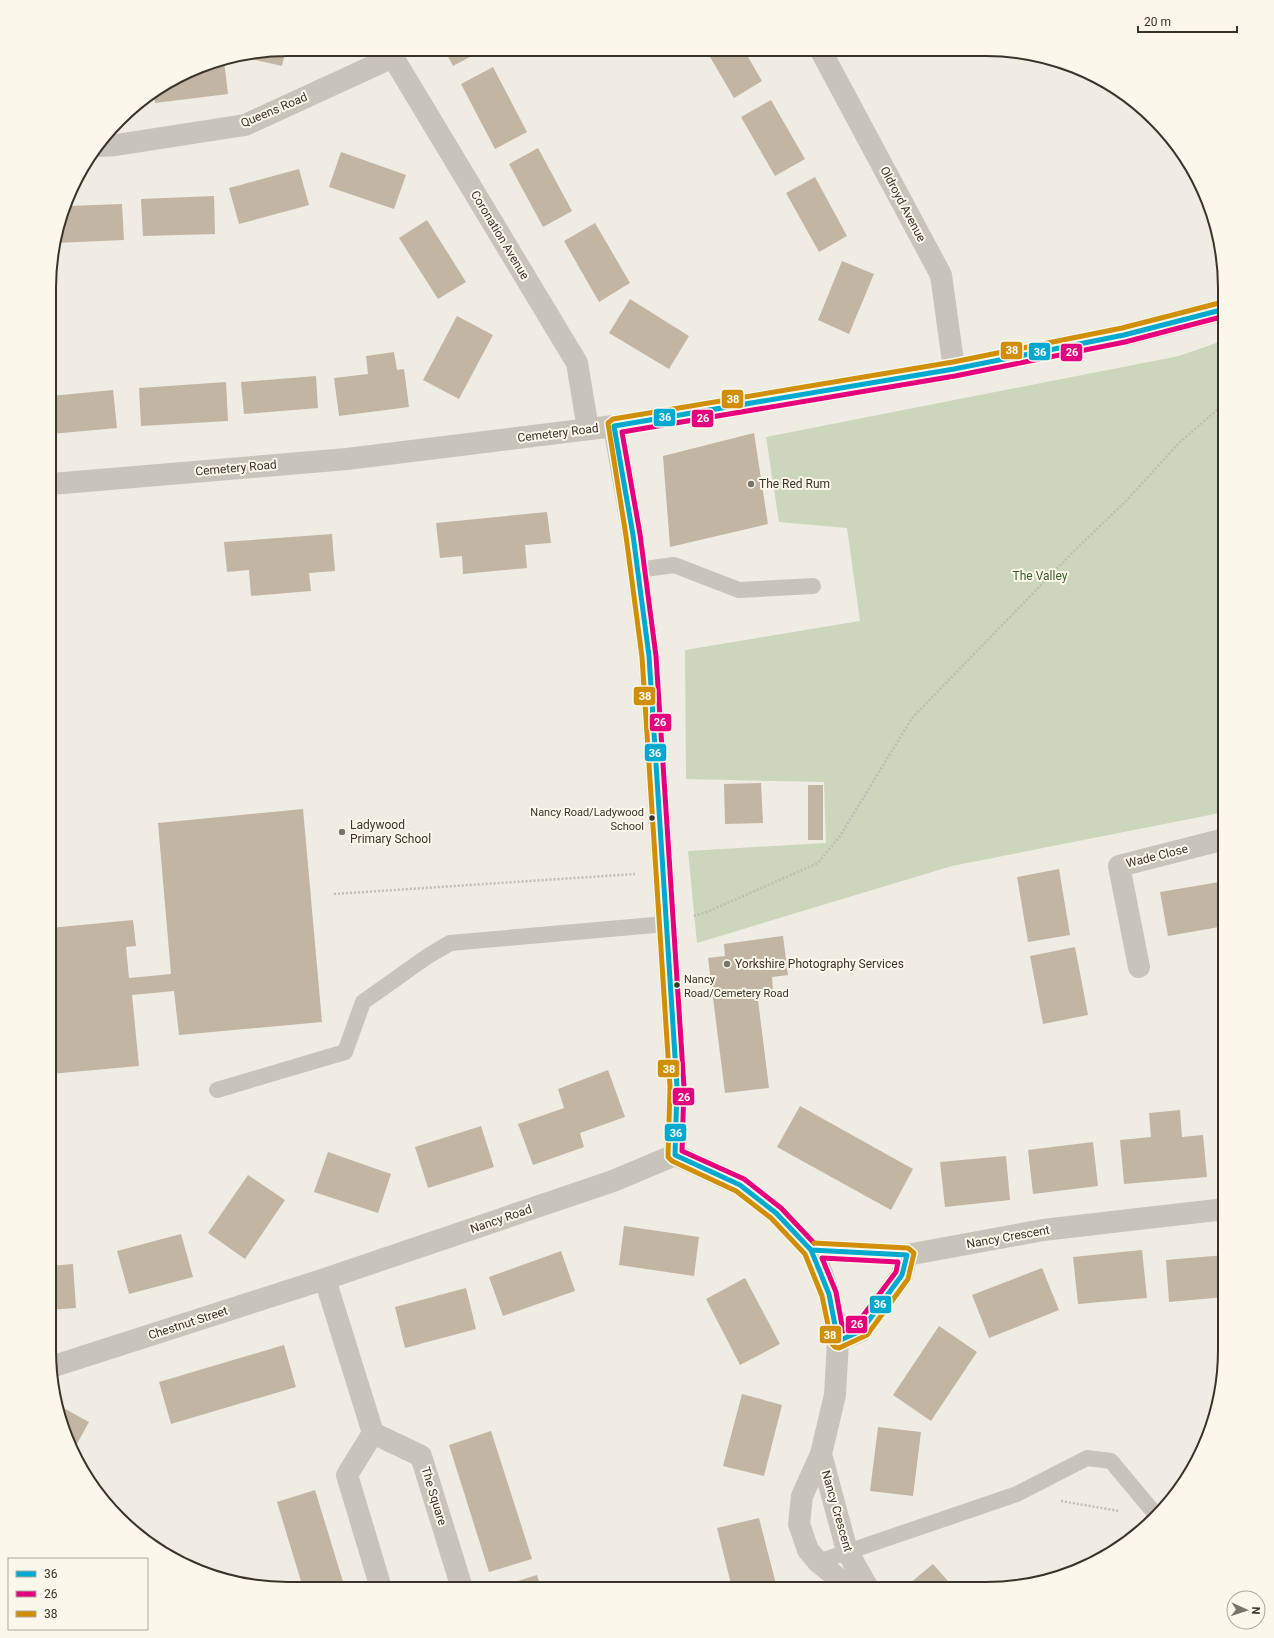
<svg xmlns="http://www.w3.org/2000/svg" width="1274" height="1638" font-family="Roboto,sans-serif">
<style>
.green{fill:#cbd6bc}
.building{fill:#c3b5a4}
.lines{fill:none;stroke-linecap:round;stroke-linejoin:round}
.path{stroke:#c1bdb4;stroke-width:2.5;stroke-dasharray:2 2;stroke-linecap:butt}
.service{stroke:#c8c4bc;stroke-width:16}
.minor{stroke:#c8c4bc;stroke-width:22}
.bus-1-casing{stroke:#fbf8eb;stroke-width:8}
.bus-2-casing{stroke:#fbf8eb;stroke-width:8}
.bus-3-casing{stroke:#fbf8eb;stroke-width:8}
.bus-1{stroke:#00a9ce;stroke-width:5}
.bus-2{stroke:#e5007d;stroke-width:5}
.bus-3{stroke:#d18f08;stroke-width:5}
.poi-dot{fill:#79746a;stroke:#fbf8eb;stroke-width:1.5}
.bus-dot{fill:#3a3329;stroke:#fbf8eb;stroke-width:1.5}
.labels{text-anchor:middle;stroke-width:4;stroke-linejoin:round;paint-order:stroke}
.bus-label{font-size:11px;fill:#3a3329;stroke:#fbf8eb;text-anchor:end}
.street-label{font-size:12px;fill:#3a3329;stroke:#fbf8eb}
.poi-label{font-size:12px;fill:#3a3329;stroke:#fbf8eb;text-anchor:start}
.park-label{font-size:12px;fill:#3d5a2c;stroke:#fbf8eb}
.rim{fill:none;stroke:#3a3329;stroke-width:2}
.line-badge{stroke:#fbf8eb;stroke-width:1.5}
.badge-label{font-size:11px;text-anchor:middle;font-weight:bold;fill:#fff}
</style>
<rect width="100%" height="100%" fill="#efece3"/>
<!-- green -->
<path class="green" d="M1225,340v472l-273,54 -255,77 -9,-92 138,-8 -2,-61 -138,-3 -1,-129 175,-29 -13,-93 -68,-6 -13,-85 413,-81z"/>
<!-- building -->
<path class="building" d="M286,49l-4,17 -36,-8 1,-2z
M444,49l20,1h19l-30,16z
M706,50h38l18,31 -28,17z
M224,61l4,33 -73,9 -1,-8 56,-33z
M493,67l34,65 -32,17 -34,-65z
M771,100l34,59 -30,17 -34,-59z
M538,148l34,63 -29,16 -34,-63z
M341,152l65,23 -12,34 -65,-22z
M299,169l10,36 -70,19 -10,-36z
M815,177l32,59 -28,16 -33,-59z
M214,196l1,38 -72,2 -2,-37z
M122,204l2,36 -68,3 12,-37z
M427,220l39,62 -28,17 -39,-61z
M595,223l35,60 -31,19 -35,-61z
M842,261l32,13 -25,60 -31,-14z
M630,299l59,37 -20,33 -60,-36z
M457,316l36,19 -34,64 -36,-19z
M394,352l3,18 7,-1 5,38 -70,9 -5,-38 34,-4 -2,-18z
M316,376l2,32 -74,6 -3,-32z
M226,382l2,39 -87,5 -2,-38z
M113,390l4,38 -66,6v-38z
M754,433l14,91 -98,23 -7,-91z
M547,512l4,31 -26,2 2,23 -64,6 -1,-18 -22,2 -4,-35z
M332,534l3,37 -26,2 2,18 -60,5 -2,-26 -22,2 -3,-30z
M761,783l2,40 -38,1 -1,-40z
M808,785h15v55h-15z
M303,809l19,213 -143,13 -5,-44 -42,4 7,71 -89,8v-94l5,-1 -5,-51 83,-8 3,26 -10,1 3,31 42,-4 -13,-151z
M1059,869l11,66 -42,7 -11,-65z
M1225,881v45l-57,10 -8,-44z
M783,936l5,39 -16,2 1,13 -16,2 12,96 -44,5 -17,-135 17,-2 -1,-12z
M1075,947l13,68 -45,9 -13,-68z
M608,1070l17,47 -45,16 4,14 -51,18 -15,-41 46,-16 -6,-19z
M800,1106l113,63 -22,41 -114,-63z
M1180,1110l2,27 21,-2 4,42 -83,7 -4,-44 31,-3 -2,-24z
M481,1126l13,41 -66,21 -13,-41z
M1093,1142l5,44 -65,8 -5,-44z
M328,1152l63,22 -13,39 -64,-21z
M1006,1156l4,44 -65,7 -5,-45z
M248,1175l37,25 -40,59 -37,-26z
M624,1226l75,11 -5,39 -75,-11z
M181,1234l12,43 -64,17 -12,-43z
M1142,1250l5,48 -69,6 -5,-47z
M561,1251l14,40 -72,25 -14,-39z
M1225,1255v42l-56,5 -3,-42z
M73,1264l3,44 -27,2v-44z
M1042,1268l17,42 -70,28 -17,-43z
M745,1278l35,66 -40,21 -34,-66z
M466,1288l10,41 -71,19 -10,-41z
M939,1326l38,26 -46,69 -38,-26z
M284,1345l12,42 -125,37 -12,-42z
M742,1394l40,11 -18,71 -41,-10z
M56,1404l33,18 -16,29 -16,-39z
M878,1427l43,5 -8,64 -43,-5z
M491,1431l41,128 -43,13 -40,-127z
M315,1490l30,98h-42l-26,-86z
M759,1518l18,70h-45l-15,-60z
M933,1564l21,24h-50z
M537,1575l4,13h-46z"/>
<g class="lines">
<!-- path -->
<path class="path" d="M334,894l301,-20
M694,916l13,-4 111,-49 22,-27 72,-118 162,-167 52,-50 53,-58 46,-40
M1061,1501l58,10"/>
<!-- service -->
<path class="service" d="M638,570l36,-5 65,25 74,-4
M217,1090l128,-38 18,-50 65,-46 22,-13 216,-19
M818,1562l199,-68 70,-36 24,3 45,54"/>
<!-- minor -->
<path class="minor" d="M388,49l189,314 11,66
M821,51l120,224 13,94
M100,146l16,-1 129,-20 148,-68
M614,426l19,109 16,121 28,431 -2,68 65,30 36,28 35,37 9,18 9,26 9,47 -3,54 -14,59 -19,42 -3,28 9,26 10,12 32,26
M51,484l296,-25 267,-33 340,-57 170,-34 101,-26
M1139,967l-20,-101 106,-27
M811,1250l96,5 136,-25 182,-21
M325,1279l48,154 48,23 41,132
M838,1341l23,-10 41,-56 5,-20
M51,1367l274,-88 288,-98 62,-26
M373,1433l-26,42 34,113
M821,1454l26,97 21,37"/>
<!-- bus-1 casing -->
<g class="bus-1-casing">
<path id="bus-1" d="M811,1250l96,5 -5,20 -41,56 -23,10 -9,-47z
M811,1250l-35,-37 -36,-28 -65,-30 2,-68 -28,-431 -16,-121 -19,-109 340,-57 170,-34 101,-26"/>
</g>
<!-- bus-2 casing -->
<g class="bus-2-casing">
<path id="bus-2" d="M814,1243l-33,-35 -37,-29 -62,-28 2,-64 -28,-431 -16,-122 -18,-102 333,-56 170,-34 100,-26
M822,1258l76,4 -2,10 -40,53 -13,6 -7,-39z"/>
</g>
<!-- bus-3 casing -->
<g class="bus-3-casing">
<path id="bus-3" d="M814,1243l94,5 6,5 -6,26 -41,56 -28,13 -4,-1 -3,-3 -10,-48 -17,-42 -34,-36 -35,-27 -64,-30 -4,-4 2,-70 -28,-430 -16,-121 -18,-113 5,-4 340,-57 169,-34 101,-26"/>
</g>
<!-- bus-1 -->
<use href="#bus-1" class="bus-1"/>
<!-- bus-2 -->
<use href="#bus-2" class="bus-2"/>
<!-- bus-3 -->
<use href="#bus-3" class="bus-3"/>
</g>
<!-- markers -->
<g class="poi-dot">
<circle cx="751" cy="484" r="4"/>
<circle cx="342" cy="832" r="4"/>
<circle cx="727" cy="964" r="4"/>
</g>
<g class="bus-dot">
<circle cx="652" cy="818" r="3.5"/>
<circle cx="677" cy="985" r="3.5"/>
</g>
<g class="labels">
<!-- bus labels -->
<g class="bus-label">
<text x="644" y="816">Nancy Road/Ladywood<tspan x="644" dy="14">School</tspan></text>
<text x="684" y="983" text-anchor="start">Nancy<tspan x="684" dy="14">Road/Cemetery Road</tspan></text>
</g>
<!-- street labels -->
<g class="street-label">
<text transform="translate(274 110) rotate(-23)" y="4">Queens Road</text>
<text transform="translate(903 204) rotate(62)" y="4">Oldroyd Avenue</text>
<text transform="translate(500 235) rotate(59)" y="4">Coronation Avenue</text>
<text transform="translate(558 433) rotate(-7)" y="4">Cemetery Road</text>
<text transform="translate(236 468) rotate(-5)" y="4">Cemetery Road</text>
<text transform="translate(1157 856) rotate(-14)" y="4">Wade Close</text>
<text transform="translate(501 1219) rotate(-19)" y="4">Nancy Road</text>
<text transform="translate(1008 1237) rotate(-10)" y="4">Nancy Crescent</text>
<text transform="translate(188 1323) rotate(-18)" y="4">Chestnut Street</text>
<text transform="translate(434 1496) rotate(73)" y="4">The Square</text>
<text transform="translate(837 1511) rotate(74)" y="4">Nancy Crescent</text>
</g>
<!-- poi labels -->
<g class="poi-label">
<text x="759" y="488">The Red Rum</text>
<text x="350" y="829">Ladywood<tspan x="350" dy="14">Primary School</tspan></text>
<text x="735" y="968">Yorkshire Photography Services</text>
</g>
<!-- park labels -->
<g class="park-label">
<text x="1040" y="580">The Valley</text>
</g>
</g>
<!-- crop -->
<path d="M0 0H1274V1638H0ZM288 56H986A232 232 0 0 1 1218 288V1350A232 232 0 0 1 986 1582H288A232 232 0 0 1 56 1350V288A232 232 0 0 1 288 56Z" fill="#fbf8eb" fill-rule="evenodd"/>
<path class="rim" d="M288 56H986A232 232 0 0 1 1218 288V1350A232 232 0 0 1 986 1582H288A232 232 0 0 1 56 1350V288A232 232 0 0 1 288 56Z"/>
<g class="line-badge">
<rect x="1000" y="341" width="23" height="19" rx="4" fill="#d18f08"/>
<rect x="1028" y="342" width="23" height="19" rx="4" fill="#00a9ce"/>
<rect x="1060" y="343" width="23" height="19" rx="4" fill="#e5007d"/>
<rect x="721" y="389" width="23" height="20" rx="4" fill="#d18f08"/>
<rect x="653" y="408" width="23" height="19" rx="4" fill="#00a9ce"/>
<rect x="691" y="409" width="23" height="19" rx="4" fill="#e5007d"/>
<rect x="633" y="686" width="23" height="20" rx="4" fill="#d18f08"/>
<rect x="649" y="713" width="23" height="19" rx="4" fill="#e5007d"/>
<rect x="644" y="743" width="23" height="19" rx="4" fill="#00a9ce"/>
<rect x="657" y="1059" width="23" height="19" rx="4" fill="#d18f08"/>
<rect x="672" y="1087" width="23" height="19" rx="4" fill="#e5007d"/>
<rect x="664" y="1123" width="23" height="19" rx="4" fill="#00a9ce"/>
<rect x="869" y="1295" width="23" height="19" rx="4" fill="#00a9ce"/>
<rect x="845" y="1315" width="23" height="19" rx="4" fill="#e5007d"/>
<rect x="819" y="1325" width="23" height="19" rx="4" fill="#d18f08"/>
</g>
<g class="badge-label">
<text x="1012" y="354">38</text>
<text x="1040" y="356">36</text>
<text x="1072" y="356">26</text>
<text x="733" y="403">38</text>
<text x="665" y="421">36</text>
<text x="703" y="422">26</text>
<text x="645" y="700">38</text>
<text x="660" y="726">26</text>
<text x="655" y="757">36</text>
<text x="669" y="1073">38</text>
<text x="684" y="1101">26</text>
<text x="676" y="1137">36</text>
<text x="880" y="1308">36</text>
<text x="857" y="1328">26</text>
<text x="830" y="1339">38</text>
</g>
<!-- legend -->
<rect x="8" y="1558" width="140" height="72" fill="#fbf8eb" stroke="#aea99d"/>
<rect x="16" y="1571" width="20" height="6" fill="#00a9ce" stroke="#aea99d"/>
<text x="44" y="1578" font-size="12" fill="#3a3329">36</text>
<rect x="16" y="1591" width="20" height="6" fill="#e5007d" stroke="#aea99d"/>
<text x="44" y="1598" font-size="12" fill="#3a3329">26</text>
<rect x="16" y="1611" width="20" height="6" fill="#d18f08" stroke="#aea99d"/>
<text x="44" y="1618" font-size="12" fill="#3a3329">38</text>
<!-- north arrow -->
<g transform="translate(1246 1610) rotate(93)"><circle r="19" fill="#fbf8eb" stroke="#aea99d"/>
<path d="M0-3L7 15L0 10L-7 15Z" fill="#79746a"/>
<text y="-6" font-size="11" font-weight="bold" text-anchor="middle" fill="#3a3329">N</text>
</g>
<!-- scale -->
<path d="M1138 26v6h99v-6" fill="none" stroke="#3a3329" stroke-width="2"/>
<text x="1144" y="26" font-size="12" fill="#3a3329" stroke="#fbf8eb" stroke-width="3" paint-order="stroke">20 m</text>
</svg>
